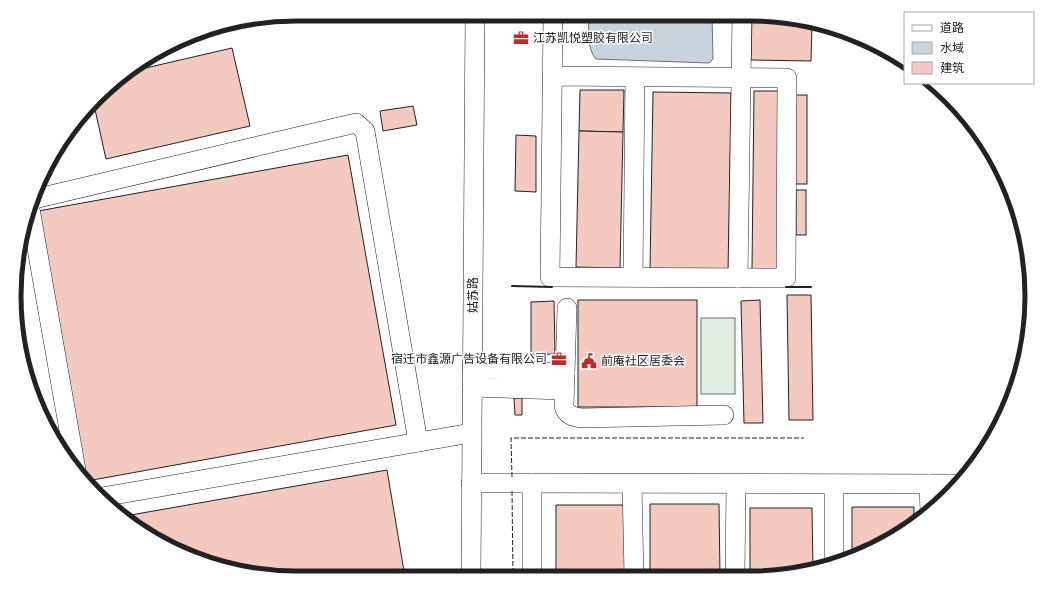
<svg xmlns="http://www.w3.org/2000/svg" width="1046" height="592" viewBox="0 0 1046 592" font-family="'Fira Sans','Noto Sans SC',sans-serif">
<rect width="100%" height="100%" fill="#fff"/>
<rect fill="#e0efe3" stroke="#6f6f6f" x="701" y="318" width="34" height="76"/>
<path fill="#c7d3dd" stroke="#6f6f6f" d="M589,14L712,15L713,59L709,63L596,59C586,48 589,28 589,14Z"/>
<g fill="#f3c9c0" stroke="#222">
<path d="M752,15H768L812,23L811,61L751,60Z"/>
<path d="M232,48L250,126L106,159L94,105L124,73Z"/>
<path d="M580,90H624L623,132L579,131Z"/>
<path d="M754,91H781L779,269H752Z"/>
<path d="M653,92L731,93L728,272L650,270Z"/>
<rect x="795" y="95" width="12" height="89"/>
<path d="M413,106L417,125L383,131L380,111Z"/>
<path d="M579,131L623,132L620,268L576,267Z"/>
<path d="M516,135L536,136V192L515,191Z"/>
<path d="M348,155L396,425L87,481L38,211Z"/>
<rect x="796" y="190" width="10" height="45"/>
<path d="M787,295H811L813,420H789Z"/>
<rect x="578" y="300" width="119" height="107"/>
<path d="M760,300L763,423H744L741,301Z"/>
<path d="M554,301L555,354L531,355V302Z"/>
<path d="M514,398H522V415H515Z"/>
<path d="M387,470L405,577H278L223,568L155,540L125,516Z"/>
<path d="M650,504H719L720,576H650Z"/>
<path d="M556,505H625L626,576H556Z"/>
<path d="M852,507H914V524L906,531L852,557Z"/>
<path d="M750,508H812L813,569L787,576H750Z"/>
</g>
<g fill="none" stroke-linecap="round" stroke-linejoin="round">
<g stroke="#222" stroke-width="20">
<g id="minor">
<path d="M551,14L553,17L550,277L786,278L787,78L552,76"/>
<path d="M34,199L356,123L365,131L418,442"/>
<path d="M30,209L76,470"/>
<path d="M633,277L635,77"/>
<path d="M738,278L742,15"/>
<path d="M567,308L564,406C566,415 573,417 582,418L724,415"/>
<path d="M472,368L565,373"/>
<path d="M472,387L564,390"/>
<path d="M471,483L958,484"/>
<path d="M632,484L634,576"/>
<path d="M834,484V565"/>
<path d="M929,484L930,512"/>
<path d="M102,497L471,433"/>
<path d="M735,576L736,484"/>
<path d="M471,577L475,14"/>
<path d="M532,577V483"/>
</g>
</g>
<use href="#minor" stroke="#fff" stroke-width="19"/>
<g stroke="#222" stroke-width="1" stroke-dasharray="5 2" stroke-linecap="butt">
<path d="M512,477L511,438H804"/>
<path d="M512,491L513,577"/>
</g>
<g stroke="#222" stroke-width="2">
<path d="M512,286L552,287"/>
<path d="M786,287H811"/>
</g>
</g>
<defs>
<g id="office-bare" transform="scale(1.2)"><path d="M-6-3h4V-5.5h4V-3h4V5H-6ZM-1-4.5V-3h2v-1.5ZM-6 0V1H6V0Z" fill="#c62828" stroke="#fff" stroke-width="2.5" paint-order="stroke"/></g>
<g id="civic-bare" transform="scale(1.2)"><path d="M-.6-6.5H3V-4.5H.6V-3L4-1V1h2V6H-6V1h2V-1L-.6-3ZM-1.2 2.5V6h2.4V2.5Z" fill="#c62828" stroke="#fff" stroke-width="2.5" paint-order="stroke"/></g>
</defs>
<g fill-rule="evenodd">
<use href="#office-bare" x="521" y="38"/>
<use href="#office-bare" x="559" y="359"/>
<use href="#civic-bare" x="589" y="361"/>
</g>
<g text-anchor="middle" stroke-width="3" stroke-linejoin="round" paint-order="stroke">
<g font-size="12" fill="#222" stroke="#fff" text-anchor="start">
<text x="533" y="42">江苏凯悦塑胶有限公司</text>
<text x="547" y="363" text-anchor="end">宿迁市鑫源广告设备有限公司</text>
<text x="601" y="365">前庵社区居委会</text>
</g>
<g font-size="12" fill="#222" stroke="#fff">
<text transform="translate(473 295) rotate(-90)" y="4">姑苏路</text>
</g>
</g>
<path d="M0 0H1046V592H0ZM296 21H750A275 275 0 0 1 1025 296V296A275 275 0 0 1 750 571H296A275 275 0 0 1 21 296V296A275 275 0 0 1 296 21Z" fill="#fff" fill-rule="evenodd"/>
<path fill="none" stroke="#222" stroke-width="5" d="M296 21H750A275 275 0 0 1 1025 296V296A275 275 0 0 1 750 571H296A275 275 0 0 1 21 296V296A275 275 0 0 1 296 21Z"/>
<rect x="904" y="12" width="130" height="72" fill="#ffffff" stroke="#a7a7a7"/>
<rect x="912" y="25" width="20" height="6" fill="#ffffff" stroke="#a7a7a7"/>
<text x="940" y="32" font-size="12" fill="#222222">道路</text>
<rect x="912" y="42" width="20" height="12" fill="#c7d3dd" stroke="#a7a7a7"/>
<text x="940" y="52" font-size="12" fill="#222222">水域</text>
<rect x="912" y="62" width="20" height="12" fill="#f3c9c0" stroke="#a7a7a7"/>
<text x="940" y="72" font-size="12" fill="#222222">建筑</text>
</svg>
